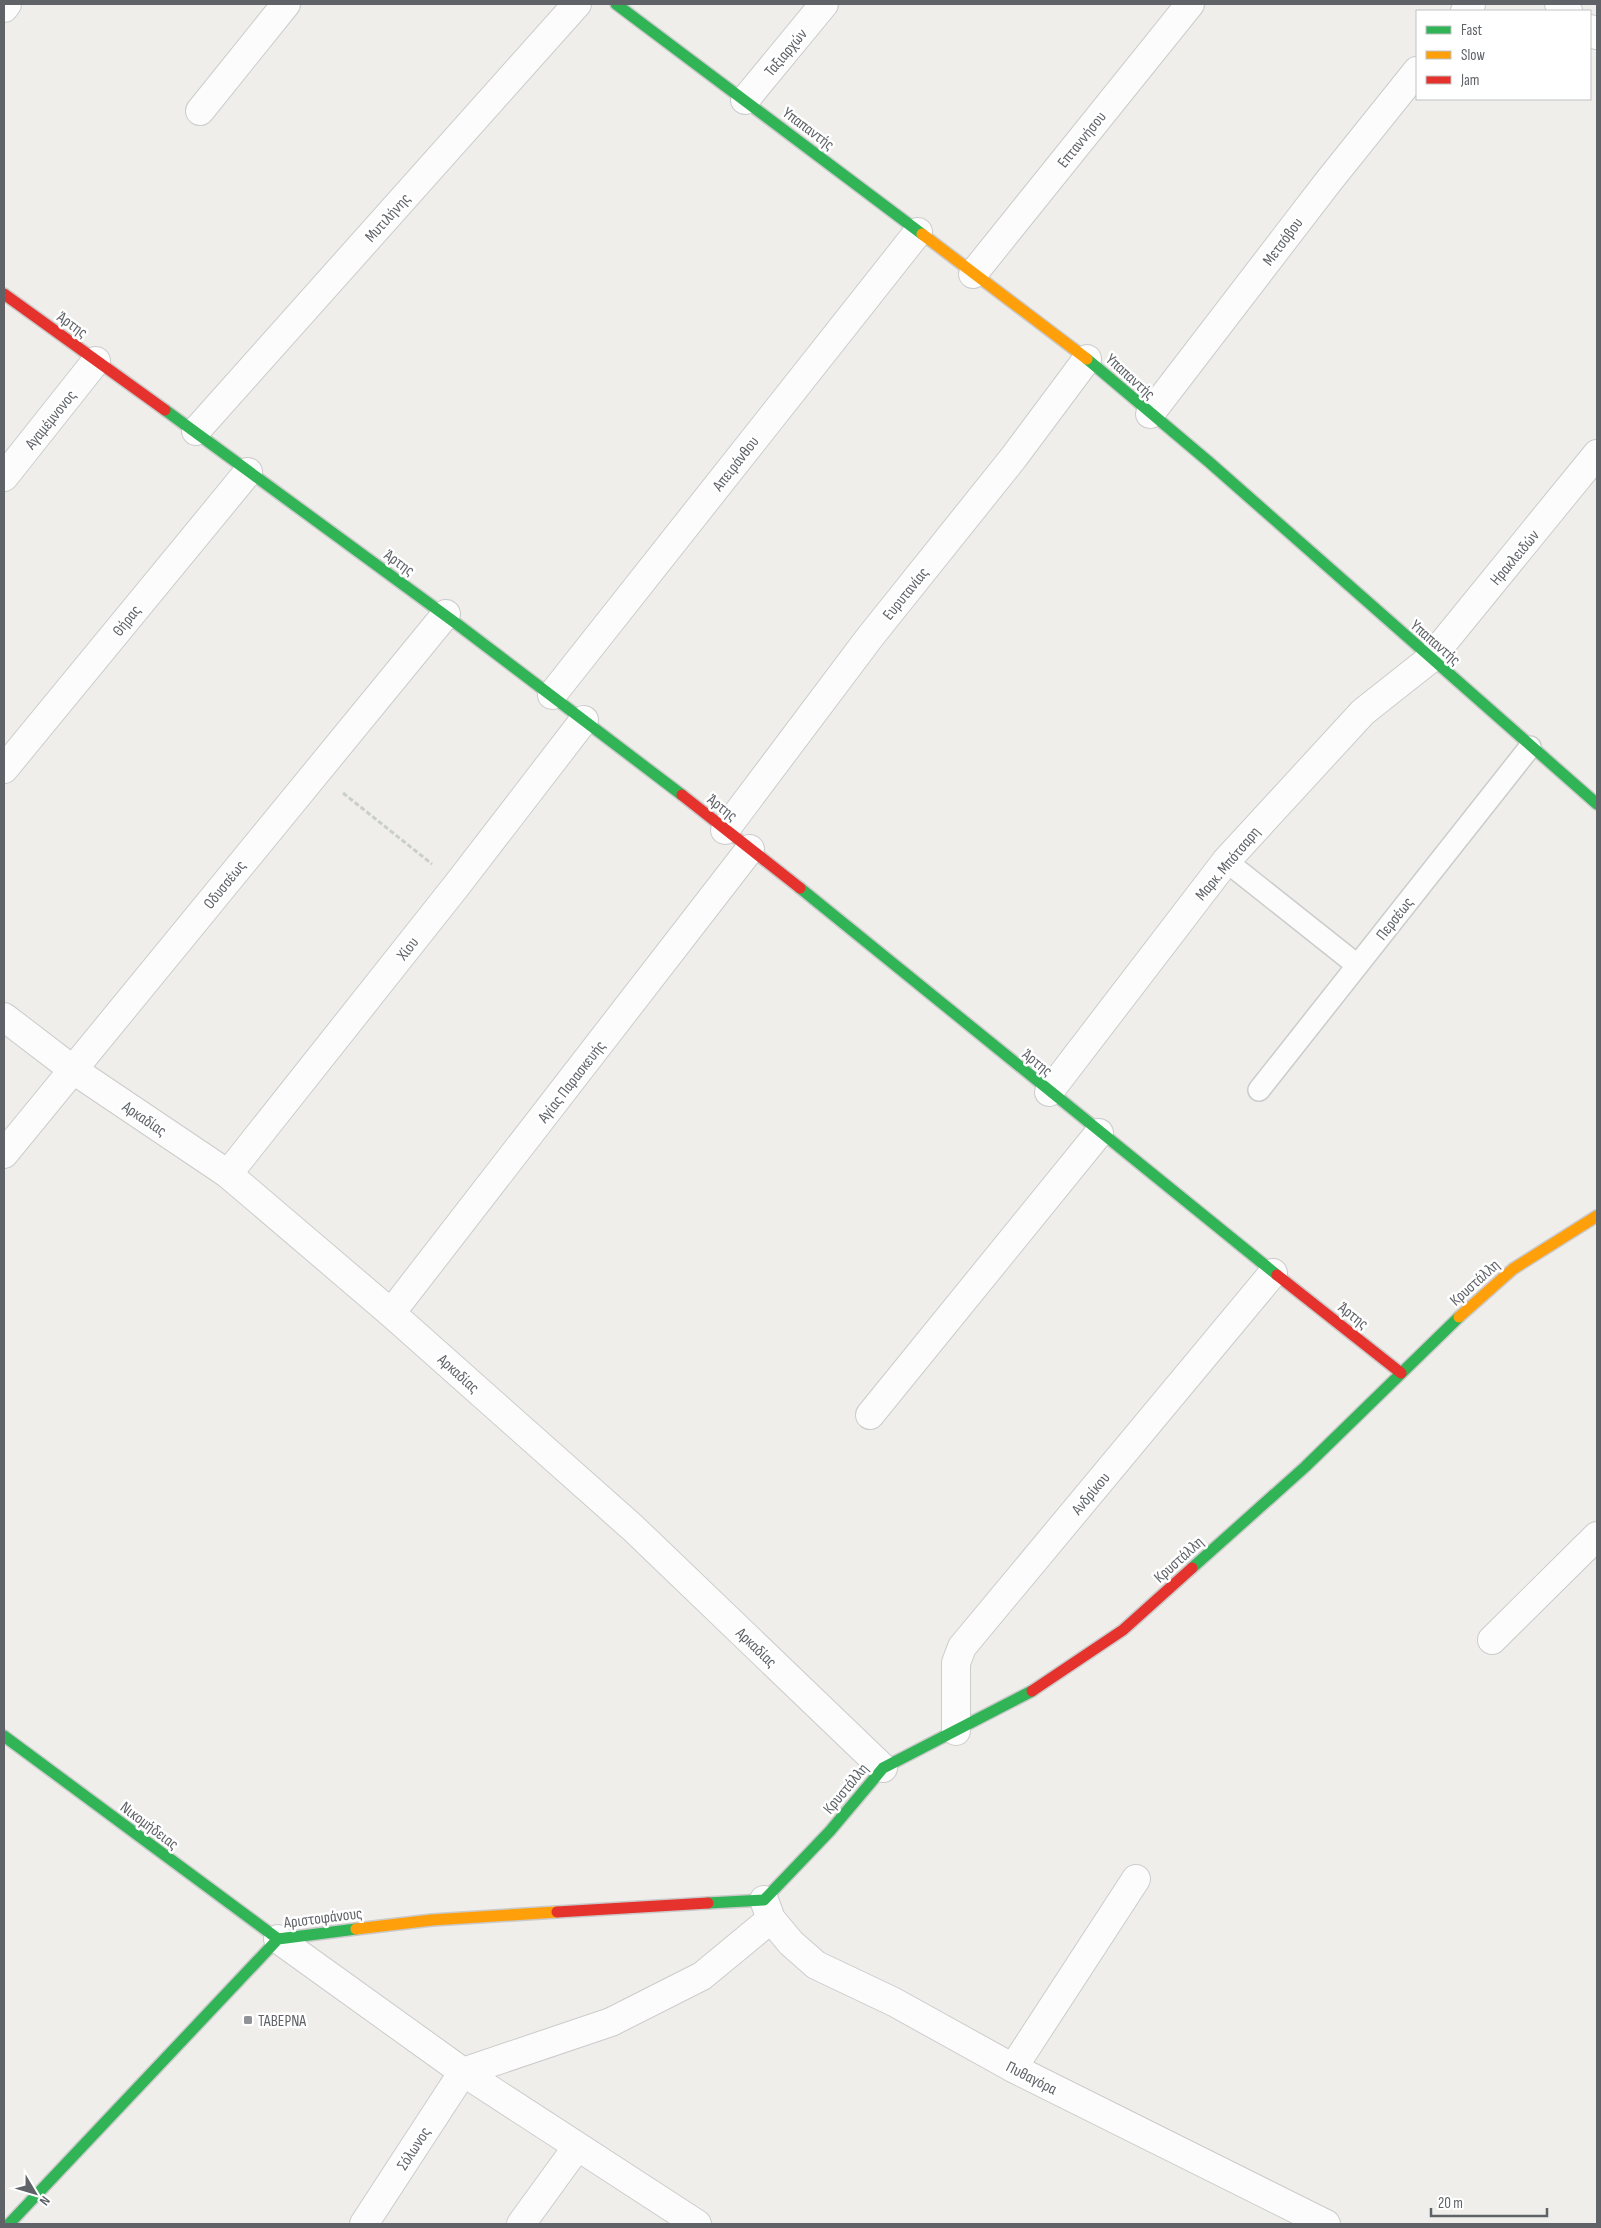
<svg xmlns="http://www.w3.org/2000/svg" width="1601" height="2228" viewBox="0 0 1601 2228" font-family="'Sofia Sans Condensed',sans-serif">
<rect width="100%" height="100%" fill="#efeeea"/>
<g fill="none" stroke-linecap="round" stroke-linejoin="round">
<g stroke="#cbcccc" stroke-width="24">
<g id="lane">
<path d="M1226,861L1357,965"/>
<path d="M1259,1090L1530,747"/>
</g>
</g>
<g stroke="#cbcccc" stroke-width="30">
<g id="street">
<path d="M1559,4L1568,11"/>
<path d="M4,8L7,4"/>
<path d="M1465,11L1471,4"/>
<path d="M1590,29L1597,35"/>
<path d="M745,100L824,4"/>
<path d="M200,111L286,4"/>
<path d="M973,274L1190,4"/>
<path d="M1150,414L1328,182L1417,71"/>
<path d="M196,431L577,4"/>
<path d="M4,477L96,361"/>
<path d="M552,695L918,232"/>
<path d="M4,769L248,472"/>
<path d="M725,830L870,637L1014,457L1087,359"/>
<path d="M4,1017L72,1069L228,1174L391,1313L633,1528L883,1768"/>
<path d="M1049,1092L1226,861L1363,712L1430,659L1597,454"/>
<path d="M4,1154L446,614"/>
<path d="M228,1174L457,885L584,720"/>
<path d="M391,1313L750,849"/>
<path d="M870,1415L1099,1133"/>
<path d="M1492,1640L1597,1536"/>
<path d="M956,1731V1663L962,1647L1273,1273"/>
<path d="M764,1900L771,1919L791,1943L816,1965L894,2002L1013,2068L1326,2224"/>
<path d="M278,1939L463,2072L697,2224"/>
<path d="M1013,2068L1136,1879"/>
<path d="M364,2224L463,2072L611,2022L702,1976L771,1919"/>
<path d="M521,2224L577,2147"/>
</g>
</g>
<g stroke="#cacacb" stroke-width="14">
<g id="fast">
<path d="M616,4L922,234"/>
<path d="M1087,359L1209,462L1597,804"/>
<path d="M165,410L457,624L682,795"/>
<path d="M800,888L1277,1275"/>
<path d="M1192,1568L1305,1467L1459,1317"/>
<path d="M4,1736L278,1939"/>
<path d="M708,1903L764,1900L830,1831L883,1768L1032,1691"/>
<path d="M9,2224L278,1939L356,1929"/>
</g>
</g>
<g stroke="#cacacb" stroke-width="14">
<g id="slow">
<path d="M922,234L1087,359"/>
<path d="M1459,1317L1513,1269L1597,1216"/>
<path d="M356,1929L432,1920L557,1912"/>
</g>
</g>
<g stroke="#cacacb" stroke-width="14">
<g id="jam">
<path d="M4,294L165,410"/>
<path d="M682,795L800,888"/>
<path d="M1277,1275L1401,1373"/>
<path d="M1032,1691L1123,1630L1192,1568"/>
<path d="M557,1912L708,1903"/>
</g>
</g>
<path stroke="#cacfcc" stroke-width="3" stroke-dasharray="5 2.5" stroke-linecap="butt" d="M343,793L432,864"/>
<use href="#lane" stroke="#fdfcfc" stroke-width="21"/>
<use href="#street" stroke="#fdfcfc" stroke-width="28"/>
<use href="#fast" stroke="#30b455" stroke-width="11"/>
<use href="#slow" stroke="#ff9f0a" stroke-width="11"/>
<use href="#jam" stroke="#e5322d" stroke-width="11"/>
</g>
<rect fill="#919496" stroke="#fff" stroke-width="2" x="243" y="2015" width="10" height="10" rx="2.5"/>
<g text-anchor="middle" stroke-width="5" stroke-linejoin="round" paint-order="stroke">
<g font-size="16" fill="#5f6368" stroke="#fff">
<text transform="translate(785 52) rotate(-50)" y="6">Ταξιαρχών</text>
<text transform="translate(809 128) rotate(37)" y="6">Υπαπαντής</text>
<text transform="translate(1081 139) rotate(-51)" y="6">Επταννήσου</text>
<text transform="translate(387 217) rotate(-48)" y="6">Μυτιλήνης</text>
<text transform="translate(1282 241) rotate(-53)" y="6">Μετσόβου</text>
<text transform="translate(73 324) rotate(36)" y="6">Άρτης</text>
<text transform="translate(1131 376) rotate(42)" y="6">Υπαπαντής</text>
<text transform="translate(50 419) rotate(-51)" y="6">Αγαμέμνονος</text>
<text transform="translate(735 463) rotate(-52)" y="6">Απειράνθου</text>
<text transform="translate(1514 557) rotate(-50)" y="6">Ηρακλειδών</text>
<text transform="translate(400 562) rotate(36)" y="6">Άρτης</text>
<text transform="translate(905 593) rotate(-51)" y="6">Ευρυτανίας</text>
<text transform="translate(126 620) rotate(-51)" y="6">Θήρας</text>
<text transform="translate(1436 642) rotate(41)" y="6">Υπαπαντής</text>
<text transform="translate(723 807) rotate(38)" y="6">Άρτης</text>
<text transform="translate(1227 863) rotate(-50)" y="6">Μαρκ. Μπότσαρη</text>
<text transform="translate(224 884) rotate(-51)" y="6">Οδυσσέως</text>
<text transform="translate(1394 918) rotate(-52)" y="6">Περσέως</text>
<text transform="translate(407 948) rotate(-52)" y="6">Χίου</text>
<text transform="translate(1038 1062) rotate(39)" y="6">Άρτης</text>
<text transform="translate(571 1081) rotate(-52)" y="6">Αγίας Παρασκευής</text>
<text transform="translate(145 1118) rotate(34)" y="6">Αρκαδίας</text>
<text transform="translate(1474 1282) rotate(-42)" y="6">Κρυστάλλη</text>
<text transform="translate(1354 1315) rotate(38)" y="6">Άρτης</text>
<text transform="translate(459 1373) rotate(42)" y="6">Αρκαδίας</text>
<text transform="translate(1090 1493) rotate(-50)" y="6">Ανδρίκου</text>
<text transform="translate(1178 1559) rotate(-42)" y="6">Κρυστάλλη</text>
<text transform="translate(757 1647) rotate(44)" y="6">Αρκαδίας</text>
<text transform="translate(845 1788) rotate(-50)" y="6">Κρυστάλλη</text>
<text transform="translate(150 1825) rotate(37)" y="6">Νικομήδειας</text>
<text transform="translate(323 1917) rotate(-7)" y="6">Αριστοφάνους</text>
<text transform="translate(1032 2077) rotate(27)" y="6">Πυθαγόρα</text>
<text transform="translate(413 2148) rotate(-57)" y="6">Σόλωνος</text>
</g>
<g font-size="16" fill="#5f6368" stroke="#fff" text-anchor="start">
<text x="258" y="2026">ΤΑΒΕΡΝΑ</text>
</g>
</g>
<rect width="1601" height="2228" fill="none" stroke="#5f6368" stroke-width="10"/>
<rect x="1416" y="10" width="175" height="90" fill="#ffffff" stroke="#bfc1c3"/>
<rect x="1426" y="26" width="25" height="8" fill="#30b455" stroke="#bfc1c3"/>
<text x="1461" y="35" font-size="15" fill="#5f6368">Fast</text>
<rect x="1426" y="51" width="25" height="8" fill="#ff9f0a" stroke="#bfc1c3"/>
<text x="1461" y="60" font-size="15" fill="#5f6368">Slow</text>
<rect x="1426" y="76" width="25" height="8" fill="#e5322d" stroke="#bfc1c3"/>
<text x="1461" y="85" font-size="15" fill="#5f6368">Jam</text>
<g transform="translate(35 2193) rotate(128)" stroke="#ffffff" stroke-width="4" paint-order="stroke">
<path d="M0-4L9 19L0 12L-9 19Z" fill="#5f6368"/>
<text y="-8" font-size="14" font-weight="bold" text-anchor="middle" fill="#5f6368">N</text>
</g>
<path d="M1431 2208v8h116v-8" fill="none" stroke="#5f6368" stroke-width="2.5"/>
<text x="1438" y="2208" font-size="15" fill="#5f6368" stroke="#ffffff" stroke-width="4" paint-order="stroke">20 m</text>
</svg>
